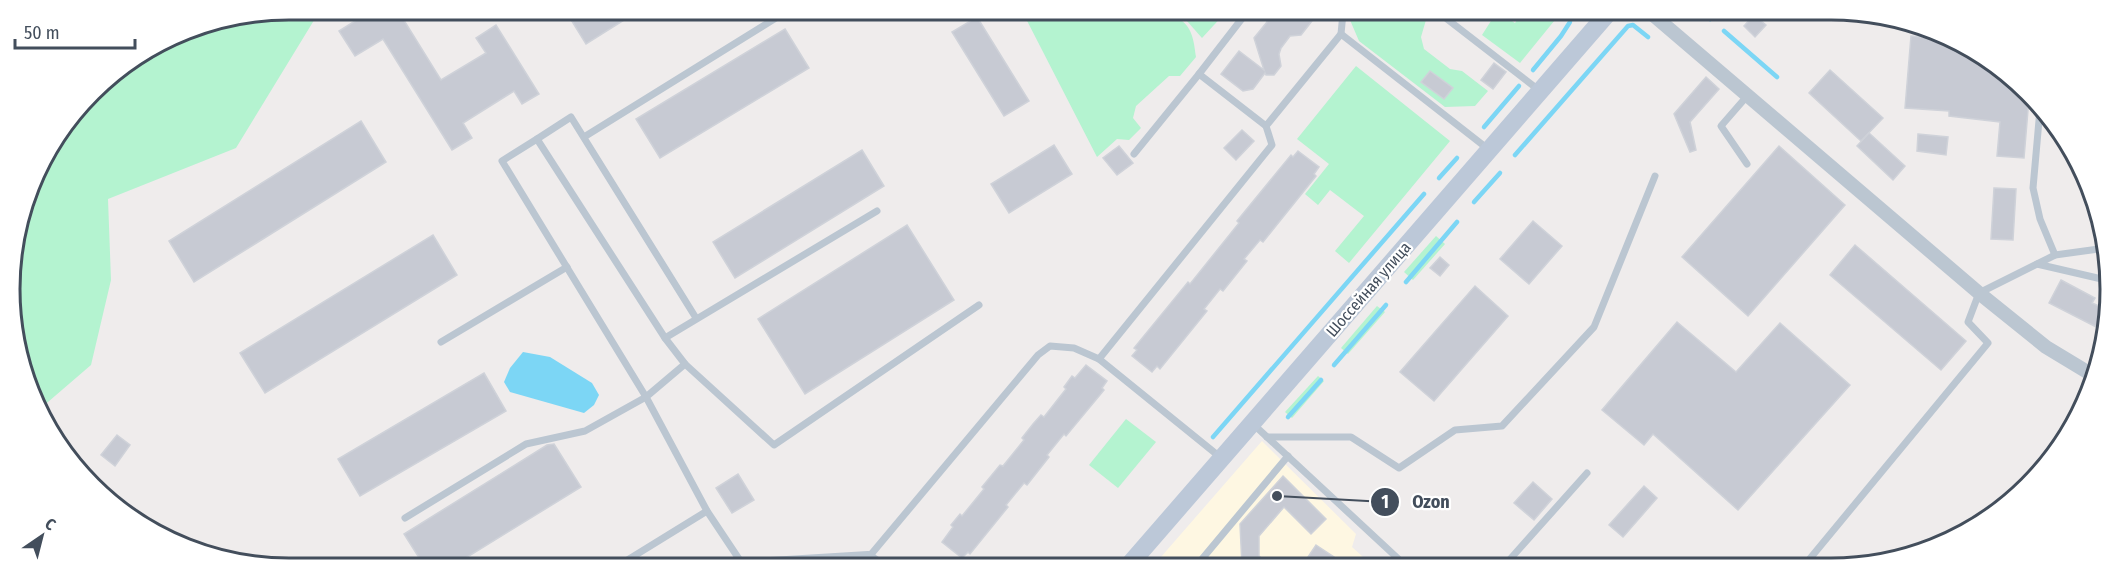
<svg xmlns="http://www.w3.org/2000/svg" width="2120" height="578" viewBox="0 0 2120 578" font-family="'Fira Sans Condensed',sans-serif">
<rect width="100%" height="100%" fill="#efecec"/>
<path fill="#fef7e2" d="M1262,441L1356,534L1352,547L1373,566L1154,565Z"/>
<g fill="#b4f3d0">
<path d="M289,9H314L316,17L236,148L108,199L111,280L91,365L41,408L19,362L10,270L38,165L104,79L182,30Z"/>
<path d="M1022,11L1166,12C1171,16 1174,16 1179,19C1193,27 1194,43 1196,57L1180,76H1169L1136,106L1133,118L1141,128L1129,140L1117,139L1097,157Z"/>
<path d="M1179,12H1226L1202,38Z"/>
<path d="M1356,13H1428L1421,37L1424,49L1450,69L1462,71L1488,91L1475,106L1445,107L1359,41L1350,20Z"/>
<path d="M1496,13H1500L1515,23L1522,13L1559,15L1520,63L1482,35Z"/>
<path d="M1356,66L1450,141L1349,263L1335,251L1364,216L1330,190L1318,205L1305,194L1329,164L1297,139Z"/>
<path d="M1436,236L1445,244L1413,280L1404,272Z"/>
<path d="M1377,306L1385,312L1348,354L1341,348Z"/>
<path d="M1318,376L1324,381L1292,418L1285,412Z"/>
<path d="M1126,419L1156,442L1118,488L1089,465Z"/>
</g>
<path fill="#7cd6f5" d="M523,352L550,357L592,383L599,395L594,405L584,413L510,392L504,382L510,368Z"/>
<g fill="none" stroke-linecap="round" stroke-linejoin="round">
<g stroke="#7cd6f5" stroke-width="4.5">
<path d="M1704,14L1710,19"/>
<path d="M1724,31L1777,77"/>
<path d="M1533,70L1561,36L1570,22"/>
<path d="M1484,127L1519,86"/>
<path d="M1515,155L1628,26L1633,25L1648,37"/>
<path d="M1439,178L1457,158"/>
<path d="M1474,202L1500,173"/>
<path d="M1406,282L1457,222"/>
<path d="M1334,365L1386,305"/>
<path d="M1288,417L1321,380"/>
<path d="M1213,437L1424,194"/>
</g>
</g>
<g fill="#c7cad3" stroke="#cfd2d9" stroke-width="1.5">
<path d="M374,9H397L441,80L486,53L476,38L496,25L539,94L522,104L514,91L463,123L472,138L452,150L383,39L355,56L339,31Z"/>
<path d="M565,10H640L586,44Z"/>
<path d="M1271,12H1319L1301,35L1290,36L1281,48L1279,54L1281,66L1274,75H1266L1265,73L1253,89L1243,91L1221,74L1239,51L1264,70L1254,38L1267,22L1266,18Z"/>
<path d="M1754,15L1766,25L1755,37L1744,26Z"/>
<path d="M977,17L1029,101L1004,116L952,32Z"/>
<path d="M785,29L809,68L660,158L636,119Z"/>
<path d="M1911,36L1944,39L1986,56L2029,98L2024,158L1997,156L2000,122L1949,116V111L1905,108Z"/>
<path d="M1494,63L1506,72L1493,89L1481,80Z"/>
<path d="M1830,70L1883,118L1861,141L1809,93Z"/>
<path d="M1430,71L1453,88L1444,99L1421,82Z"/>
<path d="M1706,77L1719,89L1690,122L1696,150L1690,152L1674,114Z"/>
<path d="M361,121L386,162L194,282L169,241Z"/>
<path d="M1242,130L1254,141L1236,160L1224,148Z"/>
<path d="M1869,133L1905,166L1893,180L1857,146Z"/>
<path d="M1918,134L1948,137L1946,155L1917,151Z"/>
<path d="M1054,145L1072,174L1009,213L991,184Z"/>
<path d="M1119,146L1133,163L1117,175L1103,158Z"/>
<path d="M1779,146L1845,205L1748,316L1682,257Z"/>
<path d="M862,150L884,186L735,278L713,242Z"/>
<path d="M1298,151L1319,167L1314,174L1316,176L1263,242L1260,240L1244,259L1247,261L1223,291L1220,289L1204,309L1207,311L1160,369L1157,366L1152,372L1132,356L1137,350L1134,348L1188,282L1190,284L1239,223L1237,221L1291,155L1293,157Z"/>
<path d="M1994,188L2016,189L2013,240L1991,239Z"/>
<path d="M1533,221L1562,246L1529,284L1500,259Z"/>
<path d="M907,225L954,300L805,394L758,319Z"/>
<path d="M433,235L457,275L265,393L240,353Z"/>
<path d="M1855,245L1966,341L1941,370L1830,275Z"/>
<path d="M1440,257L1449,265L1440,276L1430,268Z"/>
<path d="M2061,280L2095,298L2092,303L2106,309V332L2049,303Z"/>
<path d="M1475,286L1508,316L1434,401L1400,372Z"/>
<path d="M1677,322L1736,372L1780,323L1850,385L1738,510L1653,434L1644,445L1602,410Z"/>
<path d="M1086,365L1107,381L1102,388L1104,390L1066,436L1064,434L1047,455L1049,457L1027,485L1024,483L1006,505L1008,507L970,554L968,552L962,558L942,542L953,527L951,525L960,514L962,516L984,489L982,487L1000,465L1003,466L1024,440L1022,438L1033,424L1041,415L1044,417L1066,389L1064,387L1072,376L1075,378Z"/>
<path d="M484,373L506,411L360,496L338,459Z"/>
<path d="M117,435L130,445L115,466L101,455Z"/>
<path d="M554,444L581,487L456,564H423L404,534L547,445Z"/>
<path d="M738,474L754,500L732,513L716,488Z"/>
<path d="M1283,476L1326,519L1311,534L1284,507L1259,536V556L1270,566H1242L1240,524Z"/>
<path d="M1533,482L1552,499L1534,520L1514,503Z"/>
<path d="M1644,486L1657,498L1623,537L1609,525Z"/>
<path d="M1316,545L1334,557L1328,566H1302Z"/>
</g>
<g fill="none" stroke-linecap="round" stroke-linejoin="round">
<g stroke="#bbc6d1" stroke-width="7">
<path d="M1247,12L1199,74L1266,126L1341,34"/>
<path d="M1343,13L1341,34L1488,149"/>
<path d="M1447,19L1540,91"/>
<path d="M2040,109L2033,188L2040,219L2055,255"/>
<path d="M584,137L787,11"/>
<path d="M537,139L571,117L696,318"/>
<path d="M1134,154L1199,74"/>
<path d="M1747,164L1721,126L1748,95"/>
<path d="M2037,264L2106,280"/>
<path d="M665,338L877,211"/>
<path d="M441,342L567,267"/>
<path d="M1099,359L1272,145L1266,126"/>
<path d="M1253,424L1406,566"/>
<path d="M1267,437H1351L1399,468L1455,430L1502,426L1594,327L1655,176"/>
<path d="M405,518L526,444L585,431L646,397L502,161L537,139L665,338L685,364"/>
<path d="M868,558L1038,355L1050,346L1074,348L1099,359L1220,457"/>
<path d="M621,564L707,511"/>
<path d="M743,565L707,511L646,397L685,364L774,445L979,305"/>
<path d="M1197,565L1288,456"/>
<path d="M1504,566L1587,473"/>
<path d="M1803,567L1988,343L1968,322L1979,293L2055,255L2106,248"/>
</g>
<g stroke="#bbc6d1" stroke-width="14">
<path d="M1652,14L1979,293L2046,347L2094,376"/>
<path d="M752,565L868,558L878,565"/>
</g>
<path stroke="#bcc8d8" stroke-width="18" d="M1129,565L1608,13"/>
</g>
<g text-anchor="middle" stroke-width="4.5" stroke-linejoin="round" paint-order="stroke">
<g font-size="16" fill="#434e5c" stroke="#fff">
<text transform="translate(1368 289) rotate(-49)" y="6">Шоссейная улица</text>
</g>
</g>
<path d="M0 0H2120V578H0ZM289 20H1831A269 269 0 0 1 2100 289V289A269 269 0 0 1 1831 558H289A269 269 0 0 1 20 289V289A269 269 0 0 1 289 20Z" fill="#fff" fill-rule="evenodd"/>
<path fill="none" stroke="#434e5c" stroke-width="3" d="M289 20H1831A269 269 0 0 1 2100 289V289A269 269 0 0 1 1831 558H289A269 269 0 0 1 20 289V289A269 269 0 0 1 289 20Z"/>
<path fill="none" stroke="#434e5c" stroke-width="2" d="M1277 496L1385 502"/>
<g fill="#434e5c" stroke="#fff" stroke-width="2">
<circle cx="1277" cy="496" r="6"/>
<circle cx="1385" cy="502" r="15"/>
</g>
<g font-size="18" text-anchor="middle" font-weight="bold" fill="#fff">
<text x="1385" y="508">1</text>
</g>
<g font-size="18" text-anchor="middle" font-weight="bold" fill="#434e5c" stroke="#fff" stroke-width="4.5" stroke-linejoin="round" paint-order="stroke">
<text x="1431" y="508">Ozon</text>
</g>
<g transform="translate(42 536) rotate(35)" stroke="#ffffff" stroke-width="4.5" paint-order="stroke">
<path d="M0-4.5L10 22L0 15L-10 22Z" fill="#434e5c"/>
<text y="-9" font-size="16" font-weight="bold" text-anchor="middle" fill="#434e5c">С</text>
</g>
<path d="M15 39v9h120v-9" fill="none" stroke="#434e5c" stroke-width="3"/>
<text x="24" y="39" font-size="18" fill="#434e5c" stroke="#ffffff" stroke-width="4.5" paint-order="stroke">50 m</text>
</svg>
